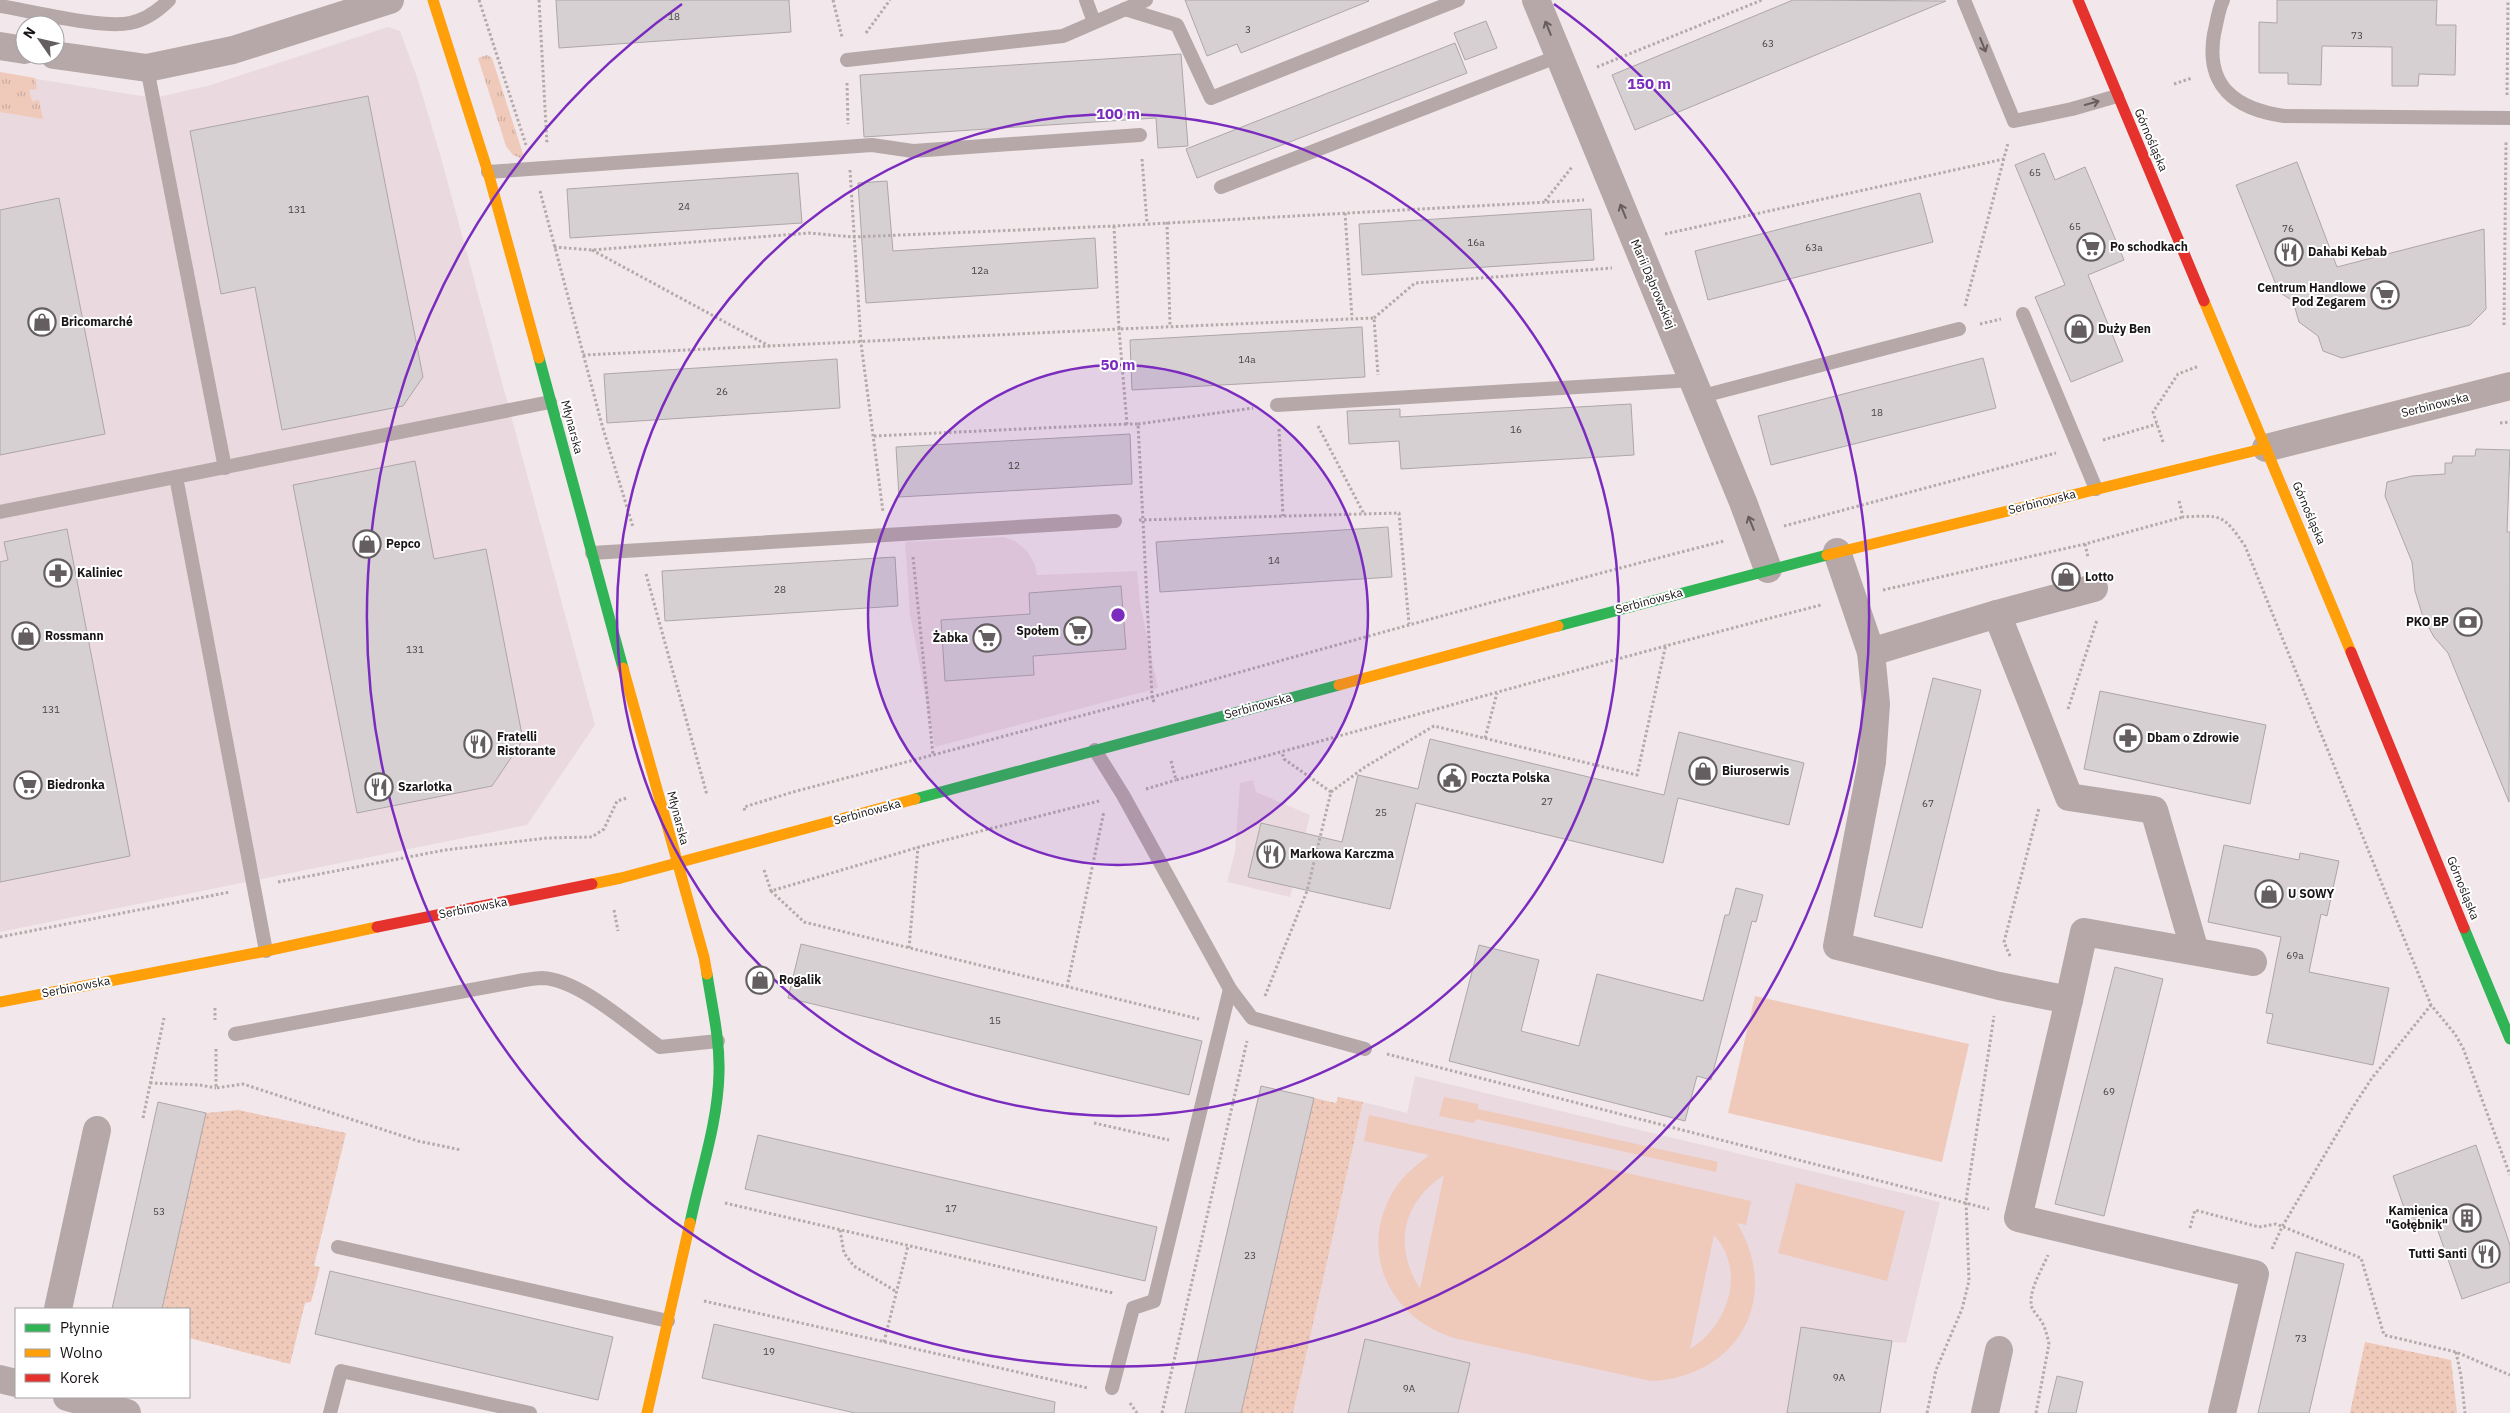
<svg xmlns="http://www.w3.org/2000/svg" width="2510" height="1413" viewBox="0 0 2510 1413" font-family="'IBM Plex Sans',sans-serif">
<defs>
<pattern id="grass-tufts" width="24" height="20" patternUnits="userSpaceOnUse" patternTransform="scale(1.25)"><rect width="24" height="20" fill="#efc9ba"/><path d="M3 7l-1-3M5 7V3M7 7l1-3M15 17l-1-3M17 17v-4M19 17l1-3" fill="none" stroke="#ccac9f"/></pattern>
<pattern id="park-dots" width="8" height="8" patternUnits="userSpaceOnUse" patternTransform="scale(1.25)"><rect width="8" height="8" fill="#efc9ba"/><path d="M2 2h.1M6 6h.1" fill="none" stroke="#ccac9f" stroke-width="1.8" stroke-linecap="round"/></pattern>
</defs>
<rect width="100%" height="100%" fill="#f2e8eb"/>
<g fill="#ead9df">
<path d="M388,27L400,31L417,77L440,154L595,725L527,825L0,932V73L154,98L211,85Z"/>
<path d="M1003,537L1015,541L1028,552L1035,565L1037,575L1137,571L1140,603L1158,688L935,747L910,614L905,542Z"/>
<path d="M1253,780L1256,792L1310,815L1290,897L1227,882L1235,852L1240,783Z"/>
<path d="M1415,1076L1940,1202L1906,1343L1892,1342L1880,1413H1293L1363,1102L1407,1113Z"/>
</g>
<g fill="url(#grass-tufts)">
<path d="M487,55L492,58L525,160L513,155L506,146L478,58Z"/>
<path d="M0,72L35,78L37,89L29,90L32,101L39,100L43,119L0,112Z"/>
</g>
<g fill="url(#park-dots)">
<path d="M1338,1097L1363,1102L1293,1413H1241L1314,1098L1336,1103Z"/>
<path d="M238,1110L346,1133L314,1266L320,1267L311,1302L305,1303L290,1364L189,1338V1309H162L206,1113Z"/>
<path d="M2365,1342L2451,1360L2457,1413H2350Z"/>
</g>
<g fill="#efc9ba" fill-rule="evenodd">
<path d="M1755,996L1969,1044L1942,1162L1728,1113Z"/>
<path d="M1444,1097L1478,1104V1109L1718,1162L1716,1172L1476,1119L1474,1123L1439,1116Z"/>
<path d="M1369,1115L1751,1201L1746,1225L1737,1223C1782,1298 1738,1377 1651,1381L1458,1339C1391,1321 1356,1252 1394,1190C1403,1175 1416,1166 1429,1155L1364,1141ZM1444,1175L1420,1289C1393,1246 1402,1203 1444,1175ZM1714,1235C1747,1271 1728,1326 1690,1349Z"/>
<path d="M1796,1183L1905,1211L1887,1281L1778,1253Z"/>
</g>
<g fill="#d6d0d3" stroke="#ada6a9">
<path d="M556,0H789L791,32L559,48Z"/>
<path d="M1185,0H1368L1369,1L1241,53L1237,44L1207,56Z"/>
<path d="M1793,0L1946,1L1635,130L1612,75Z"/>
<path d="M2277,0H2437L2436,25H2456L2455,75L2419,74L2418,86H2392V47L2322,46L2321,85L2288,84V73H2259V22L2277,23Z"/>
<path d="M1486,21L1497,48L1465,60L1454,33Z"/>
<path d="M1455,43L1467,73L1197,178L1186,149Z"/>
<path d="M1181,54L1188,146L1158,148L1156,118L864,137L860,75Z"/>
<path d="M368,96L423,377L403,406L282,430L255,287L221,294L190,131Z"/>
<path d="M2044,153L2055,180L2085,167L2124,260L2088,275L2123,361L2071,382L2035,297L2065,285L2015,165Z"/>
<path d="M2297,162L2337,267L2484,229L2486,309L2470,325L2342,358L2323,351L2318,336L2299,322L2293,301L2279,292L2236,185Z"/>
<path d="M798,173L802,223L570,238L567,189Z"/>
<path d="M887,181L893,251L1095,238L1098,288L866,303L858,183Z"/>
<path d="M1920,193L1933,242L1708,300L1695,251Z"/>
<path d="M59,198L105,434L0,455V210Z"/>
<path d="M1591,209L1594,260L1362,275L1359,224Z"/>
<path d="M1362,327L1365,377L1132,390L1130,340Z"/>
<path d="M1983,358L1996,408L1771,465L1758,416Z"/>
<path d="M837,359L840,408L607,423L604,374Z"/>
<path d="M1631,404L1634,455L1401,469L1399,441L1349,444L1347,411L1400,409V417Z"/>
<path d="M1130,434L1132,484L899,497L896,447Z"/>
<path d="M2476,449L2510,450L2507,532H2510L2509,802L2448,653L2434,637L2423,617L2415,591L2412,562L2385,496L2387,482L2412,476L2445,474V463H2452L2453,456H2475Z"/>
<path d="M415,461L434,559L486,549L523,740L492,786L357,813L293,485Z"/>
<path d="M1388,527L1392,577L1160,592L1156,542Z"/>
<path d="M67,529L130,856L0,882V562L8,560L4,542Z"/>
<path d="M895,557L898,606L665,621L662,571Z"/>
<path d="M1121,586L1126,649L1033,656L1034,675L945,681L941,620L1030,614L1029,593Z"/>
<path d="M1933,678L1981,690L1922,928L1874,916Z"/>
<path d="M2100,691L2266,725L2250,804L2084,769Z"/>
<path d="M1679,732L1804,763L1789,825L1678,798L1663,863L1416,803L1390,909L1248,877L1261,823L1342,842L1358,775L1418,789L1430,739L1664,795Z"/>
<path d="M2224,845L2299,860L2300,853L2339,861L2327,916L2321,914L2309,972L2389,988L2373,1065L2267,1043L2273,1014L2266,1013L2281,937L2208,922Z"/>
<path d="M1736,888L1763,895L1756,922L1752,921L1711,1080L1697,1076L1685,1121L1449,1061L1479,945L1539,960L1521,1031L1579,1046L1597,974L1703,1001L1725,915H1729Z"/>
<path d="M801,944L1202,1041L1189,1095L788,998Z"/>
<path d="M2115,967L2163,979L2104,1216L2055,1204Z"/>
<path d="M1261,1086L1314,1098L1241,1413H1185Z"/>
<path d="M158,1102L206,1113L162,1309H112Z"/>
<path d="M758,1135L1157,1227L1145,1281L745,1189Z"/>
<path d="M2476,1145L2510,1245V1282L2462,1299L2432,1214L2409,1222L2393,1176Z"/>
<path d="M2296,1252L2344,1264L2309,1413H2258Z"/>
<path d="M330,1271L613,1337L598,1400L315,1334Z"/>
<path d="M714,1324L1055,1402L1054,1413H855L702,1378Z"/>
<path d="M1801,1327L1892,1341L1880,1413H1787Z"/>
<path d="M1365,1339L1470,1363L1458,1413H1348Z"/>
<path d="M2057,1376L2083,1382L2076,1413H2048Z"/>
</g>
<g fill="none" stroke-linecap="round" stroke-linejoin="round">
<g stroke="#b5aaaa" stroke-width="3" stroke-dasharray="2.5 2.5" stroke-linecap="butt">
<path d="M479,0L526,145"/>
<path d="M539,0L547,144"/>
<path d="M833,0L842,37"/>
<path d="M866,33L890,0"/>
<path d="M1597,67L1762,0"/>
<path d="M847,83L848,124"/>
<path d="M2174,84L2192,78"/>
<path d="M2507,95L2508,0"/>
<path d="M1142,159L1147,223"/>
<path d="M850,170L861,343L883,512"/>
<path d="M540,191L602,425L633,527"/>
<path d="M1545,201L1572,167"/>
<path d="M1345,213L1352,318"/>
<path d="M1167,222L1170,325"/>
<path d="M1114,226L1119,329L1374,318L1378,375"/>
<path d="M1665,234L2004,159"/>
<path d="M554,247L592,250L809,233L853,237L1114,226L1584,200"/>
<path d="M592,250L771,347"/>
<path d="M1965,306L2008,143"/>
<path d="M1374,318L1415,283L1612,268"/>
<path d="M1980,324L2001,319"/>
<path d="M2504,325L2506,141"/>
<path d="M583,355L1119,329L1127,424H1138L1152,697L793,792L744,807L745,812"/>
<path d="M2500,423L2510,422"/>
<path d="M1138,424L1253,408"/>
<path d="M1318,426L1364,514"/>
<path d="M1279,429L1283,516"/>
<path d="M874,436L1127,424"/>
<path d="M2103,440L2157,424"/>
<path d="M2163,442L2153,412L2178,374L2199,366"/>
<path d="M2179,501L2183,517C2222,515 2223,514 2245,546L2431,1005L2455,1034L2463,1048L2510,1175"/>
<path d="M1139,520L1399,513L1409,624"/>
<path d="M1784,526L2056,453"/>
<path d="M2085,544L2088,557"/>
<path d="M913,557L933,755"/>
<path d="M646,574L707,795"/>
<path d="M1883,590L2085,544L2183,517"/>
<path d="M1154,702L1152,697C1342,643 1533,590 1724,541"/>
<path d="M2068,709L2097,620"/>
<path d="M1485,738L1497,693"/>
<path d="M1171,761L1176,780C1392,723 1606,660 1821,605"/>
<path d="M1146,789L1176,780"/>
<path d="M1331,792L1365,767L1434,726L1637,775L1666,644"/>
<path d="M764,870L771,891L926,845L1099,801"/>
<path d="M278,882L445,850L547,838L592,837L604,829L617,801L627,798"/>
<path d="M771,891L804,922L1199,1019"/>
<path d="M614,910L618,931"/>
<path d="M0,937L230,892"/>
<path d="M909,948L918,847"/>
<path d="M2010,956L2004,942L2039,808"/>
<path d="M1067,987L1104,811"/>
<path d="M1265,996L1307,891L1331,792L1284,759L1282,752"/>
<path d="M215,1008V1020"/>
<path d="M216,1049V1088L243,1084L418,1141L461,1150"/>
<path d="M1387,1054L1989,1209"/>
<path d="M150,1083L200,1085L216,1088"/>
<path d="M143,1118L164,1018"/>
<path d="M1094,1123L1169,1140"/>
<path d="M725,1203L1113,1293"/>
<path d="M2190,1228L2195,1210L2259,1227L2276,1224L2361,1258L2384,1335L2456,1352L2510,1375"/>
<path d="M840,1230L844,1253L854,1266L897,1292"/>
<path d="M2272,1249L2282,1227L2353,1107L2372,1078L2431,1005"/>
<path d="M704,1301L1088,1388"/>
<path d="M884,1342L908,1246"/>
<path d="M2456,1352L2461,1376L2465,1413"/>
<path d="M1130,1403L1137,1413"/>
<path d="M1162,1413L1247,1041"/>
<path d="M1927,1413L1936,1370L1962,1309L1969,1281L1966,1201L1994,1016"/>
<path d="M2036,1413L2049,1344C2047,1335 2045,1325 2039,1318C2037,1315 2034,1312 2032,1308C2027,1293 2042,1269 2048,1255"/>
</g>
<g stroke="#b6a8a8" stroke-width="14">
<path d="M1086,0L1094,22"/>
<path d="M1964,0L2014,121L2072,109L2117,96"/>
<path d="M2223,0C2218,10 2217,22 2214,34C2205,87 2236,109 2284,116L2510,118"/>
<path d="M0,6C32,11 101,29 130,23C145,20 158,11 169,0"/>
<path d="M1125,9L1177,25L1211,98L1458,0"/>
<path d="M847,60L1063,36L1146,0"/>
<path d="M147,68L225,468"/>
<path d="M488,172L872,145L913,151L1140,135"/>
<path d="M1221,187L1559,56"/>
<path d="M2023,314L2096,489"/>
<path d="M1699,397L1959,329"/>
<path d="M1277,405L1693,380"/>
<path d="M176,477L266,951"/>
<path d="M0,512L550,402"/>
<path d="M592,553L1115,521"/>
<path d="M1095,750L1123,795L1230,989L1252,1018L1365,1049"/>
<path d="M235,1034L519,981C526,980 535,978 542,978C579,979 630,1026 660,1047L718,1041"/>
<path d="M338,1247L668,1321"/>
<path d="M1112,1388L1133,1308L1154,1301L1230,989"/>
<path d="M330,1413L341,1371L530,1413"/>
</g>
<g stroke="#b6a8a8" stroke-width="28">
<path d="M1536,0L1743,502L1768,569"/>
<path d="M0,46L25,50"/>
<path d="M54,55L147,68L233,50L390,0"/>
<path d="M2266,448L2510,386"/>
<path d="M1837,552L1871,652L1876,704L1872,762L1837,946L1999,986L2069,1000L2018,1218L2255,1274L2222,1413"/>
<path d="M1997,614L2069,797L2154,810L2195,951"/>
<path d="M1871,652L1997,614L2094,588"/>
<path d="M2069,1000L2084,932L2253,962"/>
<path d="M58,1309L97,1130"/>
<path d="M0,1379L16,1383"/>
<path d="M67,1397L127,1413"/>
<path d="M1985,1413L1999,1350"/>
</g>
<g stroke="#30b455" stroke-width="11">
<path d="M539,358L623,668"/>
<path d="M1558,626L1827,555"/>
<path d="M915,799L1339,685"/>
<path d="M2464,928L2510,1039"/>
<path d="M690,1223C700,1174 718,1123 719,1073C720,1039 712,1007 707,974"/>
</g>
<g stroke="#ff9f0a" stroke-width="11">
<path d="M433,0L488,172L539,358"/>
<path d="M2204,301L2351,652"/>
<path d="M1827,555L2266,448"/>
<path d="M623,668L704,957L707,974"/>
<path d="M1339,685L1558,626"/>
<path d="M592,884L621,878L915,799"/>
<path d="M0,1002L266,951L377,927"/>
<path d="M647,1413L690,1223"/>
</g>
<g stroke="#e5322d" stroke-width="11">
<path d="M2078,0L2204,301"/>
<path d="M2351,652L2464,928"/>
<path d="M377,927L592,884"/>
</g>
</g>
<defs><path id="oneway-shaft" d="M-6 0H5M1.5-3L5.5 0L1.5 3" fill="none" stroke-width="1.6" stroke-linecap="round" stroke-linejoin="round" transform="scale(1.25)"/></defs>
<g stroke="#685e5f">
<use href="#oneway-shaft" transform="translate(1548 28) rotate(-112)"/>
<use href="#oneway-shaft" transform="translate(1983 45) rotate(68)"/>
<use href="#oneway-shaft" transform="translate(2092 103) rotate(-16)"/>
<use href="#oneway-shaft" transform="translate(1623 211) rotate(-112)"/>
<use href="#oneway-shaft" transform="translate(1751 523) rotate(-112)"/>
</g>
<circle cx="1118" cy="615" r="250" fill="#7b2cbf" fill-opacity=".12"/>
<g fill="none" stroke="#7b2cbf" stroke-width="2.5">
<circle cx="1118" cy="615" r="250"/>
<circle cx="1118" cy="615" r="501"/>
<path d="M1554 4A751 751 0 1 1 682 4"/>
</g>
<defs>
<g id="supermarket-ring" transform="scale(1.4375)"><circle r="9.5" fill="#fff" stroke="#655e61" stroke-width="1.5"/><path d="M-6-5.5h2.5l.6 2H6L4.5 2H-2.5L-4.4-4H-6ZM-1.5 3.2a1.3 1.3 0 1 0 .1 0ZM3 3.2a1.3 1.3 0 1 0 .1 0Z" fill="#655e61"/></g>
<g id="restaurant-ring" transform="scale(1.4375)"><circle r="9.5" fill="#fff" stroke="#655e61" stroke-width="1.5"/><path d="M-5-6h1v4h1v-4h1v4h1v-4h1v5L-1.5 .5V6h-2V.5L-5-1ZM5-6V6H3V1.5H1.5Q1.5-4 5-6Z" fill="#655e61"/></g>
<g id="shop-ring" transform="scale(1.4375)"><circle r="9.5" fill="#fff" stroke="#655e61" stroke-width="1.5"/><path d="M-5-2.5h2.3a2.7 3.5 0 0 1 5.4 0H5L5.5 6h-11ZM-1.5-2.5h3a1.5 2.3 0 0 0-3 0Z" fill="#655e61"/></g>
<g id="pharmacy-ring" transform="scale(1.4375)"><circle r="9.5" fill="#fff" stroke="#655e61" stroke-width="1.5"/><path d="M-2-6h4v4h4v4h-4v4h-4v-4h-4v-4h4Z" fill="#655e61"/></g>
<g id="bank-ring" transform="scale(1.4375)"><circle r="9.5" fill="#fff" stroke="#655e61" stroke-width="1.5"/><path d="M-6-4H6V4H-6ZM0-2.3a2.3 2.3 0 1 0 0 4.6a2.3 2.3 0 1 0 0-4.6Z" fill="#655e61"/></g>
<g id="civic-ring" transform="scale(1.4375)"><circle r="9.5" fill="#fff" stroke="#655e61" stroke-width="1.5"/><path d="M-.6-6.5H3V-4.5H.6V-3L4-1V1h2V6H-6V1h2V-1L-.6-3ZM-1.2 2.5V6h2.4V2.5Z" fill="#655e61"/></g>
<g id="building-ring" transform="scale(1.4375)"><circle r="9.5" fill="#fff" stroke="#655e61" stroke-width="1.5"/><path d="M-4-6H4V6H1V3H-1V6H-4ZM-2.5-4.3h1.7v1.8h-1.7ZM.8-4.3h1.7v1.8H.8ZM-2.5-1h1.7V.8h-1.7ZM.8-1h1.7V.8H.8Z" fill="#655e61"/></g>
</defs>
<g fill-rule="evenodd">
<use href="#supermarket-ring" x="2091" y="247"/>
<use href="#restaurant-ring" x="2289" y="252"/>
<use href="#supermarket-ring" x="2385" y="295"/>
<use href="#shop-ring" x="42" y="322"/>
<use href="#shop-ring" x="2079" y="329"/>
<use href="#shop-ring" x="367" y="544"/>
<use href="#pharmacy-ring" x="58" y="573"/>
<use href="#shop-ring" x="2066" y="577"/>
<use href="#bank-ring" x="2468" y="622"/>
<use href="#supermarket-ring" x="1078" y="631"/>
<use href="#shop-ring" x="26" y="636"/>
<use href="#supermarket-ring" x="987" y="638"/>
<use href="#pharmacy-ring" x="2128" y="738"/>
<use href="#restaurant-ring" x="478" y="744"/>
<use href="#shop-ring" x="1703" y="771"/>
<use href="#civic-ring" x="1452" y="778"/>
<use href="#supermarket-ring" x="28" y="785"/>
<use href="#restaurant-ring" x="379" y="787"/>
<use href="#restaurant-ring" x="1271" y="854"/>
<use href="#shop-ring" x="2269" y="894"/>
<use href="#shop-ring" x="760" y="980"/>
<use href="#building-ring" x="2467" y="1218"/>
<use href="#restaurant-ring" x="2486" y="1254"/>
</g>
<g text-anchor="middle" stroke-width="4" stroke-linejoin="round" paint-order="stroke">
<g font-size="10" fill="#484345">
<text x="674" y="20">18</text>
<text x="1248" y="33">3</text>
<text x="2357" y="39">73</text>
<text x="1768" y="47">63</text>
<text x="2035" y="176">65</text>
<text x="684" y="210">24</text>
<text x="297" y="213">131</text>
<text x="2075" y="230">65</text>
<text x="2288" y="232">76</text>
<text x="1476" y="246">16a</text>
<text x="1814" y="251">63a</text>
<text x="980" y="274">12a</text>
<text x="1247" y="363">14a</text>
<text x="722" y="395">26</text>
<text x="1877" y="416">18</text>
<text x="1516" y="433">16</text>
<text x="1014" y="469">12</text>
<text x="1274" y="564">14</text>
<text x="780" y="593">28</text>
<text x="415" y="653">131</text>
<text x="51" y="713">131</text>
<text x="1547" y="805">27</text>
<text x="1928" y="807">67</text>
<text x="1381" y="816">25</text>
<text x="2295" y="959">69a</text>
<text x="995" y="1024">15</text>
<text x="2109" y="1095">69</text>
<text x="951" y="1212">17</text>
<text x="159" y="1215">53</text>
<text x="1250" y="1259">23</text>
<text x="2301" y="1342">73</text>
<text x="769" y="1355">19</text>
<text x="1839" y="1381">9A</text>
<text x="1409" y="1392">9A</text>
</g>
<g font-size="12" fill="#191416" stroke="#fff">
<text transform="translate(2151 140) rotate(67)" y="4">Górnośląska</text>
<text transform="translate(1653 284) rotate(67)" y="4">Marii Dąbrowskiej</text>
<text transform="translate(2435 405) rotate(-14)" y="4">Serbinowska</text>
<text transform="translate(572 427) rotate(75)" y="4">Młynarska</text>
<text transform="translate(2042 502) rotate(-14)" y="4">Serbinowska</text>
<text transform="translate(2309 513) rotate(67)" y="4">Górnośląska</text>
<text transform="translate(1649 601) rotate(-15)" y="4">Serbinowska</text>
<text transform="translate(1258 706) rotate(-15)" y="4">Serbinowska</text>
<text transform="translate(867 812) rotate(-15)" y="4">Serbinowska</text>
<text transform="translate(678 818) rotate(75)" y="4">Młynarska</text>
<text transform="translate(2463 888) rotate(68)" y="4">Górnośląska</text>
<text transform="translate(473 908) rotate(-11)" y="4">Serbinowska</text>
<text transform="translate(76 987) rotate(-11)" y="4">Serbinowska</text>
</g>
<g font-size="12" font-weight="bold" fill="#191416" stroke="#fff" text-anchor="start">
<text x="2110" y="251">Po schodkach</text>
<text x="2308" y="256">Dahabi Kebab</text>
<text x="2366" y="292" text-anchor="end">Centrum Handlowe<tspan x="2366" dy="14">Pod Zegarem</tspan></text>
<text x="61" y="326">Bricomarché</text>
<text x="2098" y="333">Duży Ben</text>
<text x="386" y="548">Pepco</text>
<text x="77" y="577">Kaliniec</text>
<text x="2085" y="581">Lotto</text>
<text x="2449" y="626" text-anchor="end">PKO BP</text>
<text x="1059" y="635" text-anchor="end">Społem</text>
<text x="45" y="640">Rossmann</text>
<text x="968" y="642" text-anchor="end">Żabka</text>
<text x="497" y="741">Fratelli<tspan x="497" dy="14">Ristorante</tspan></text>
<text x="2147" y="742">Dbam o Zdrowie</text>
<text x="1722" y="775">Biuroserwis</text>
<text x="1471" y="782">Poczta Polska</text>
<text x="47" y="789">Biedronka</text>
<text x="398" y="791">Szarlotka</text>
<text x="1290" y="858">Markowa Karczma</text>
<text x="2288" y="898">U SOWY</text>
<text x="779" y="984">Rogalik</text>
<text x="2448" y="1215" text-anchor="end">Kamienica<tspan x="2448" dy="14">"Gołębnik"</tspan></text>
<text x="2467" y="1258" text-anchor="end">Tutti Santi</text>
</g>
</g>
<circle cx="1118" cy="615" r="8" fill="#7b2cbf" stroke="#fff" stroke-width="2.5"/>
<g font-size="15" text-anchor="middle" font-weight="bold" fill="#7b2cbf" stroke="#fff" stroke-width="4" stroke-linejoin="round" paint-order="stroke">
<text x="1649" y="89">150 m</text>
<text x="1118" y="119">100 m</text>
<text x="1118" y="370">50 m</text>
</g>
<rect x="15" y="1308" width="175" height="90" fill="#ffffff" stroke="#a3a1a2"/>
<rect x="25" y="1324" width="25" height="8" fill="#30b455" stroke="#a3a1a2"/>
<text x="60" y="1333" font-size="15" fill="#191416">Płynnie</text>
<rect x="25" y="1349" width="25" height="8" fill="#ff9f0a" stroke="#a3a1a2"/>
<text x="60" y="1358" font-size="15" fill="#191416">Wolno</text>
<rect x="25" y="1374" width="25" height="8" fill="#e5322d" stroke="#a3a1a2"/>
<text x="60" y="1383" font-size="15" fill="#191416">Korek</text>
<g transform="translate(40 40) rotate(304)"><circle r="24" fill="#ffffff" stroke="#a3a1a2"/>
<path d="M0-4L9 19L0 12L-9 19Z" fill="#655e61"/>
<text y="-8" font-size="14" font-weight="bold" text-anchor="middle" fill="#191416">N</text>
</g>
</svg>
